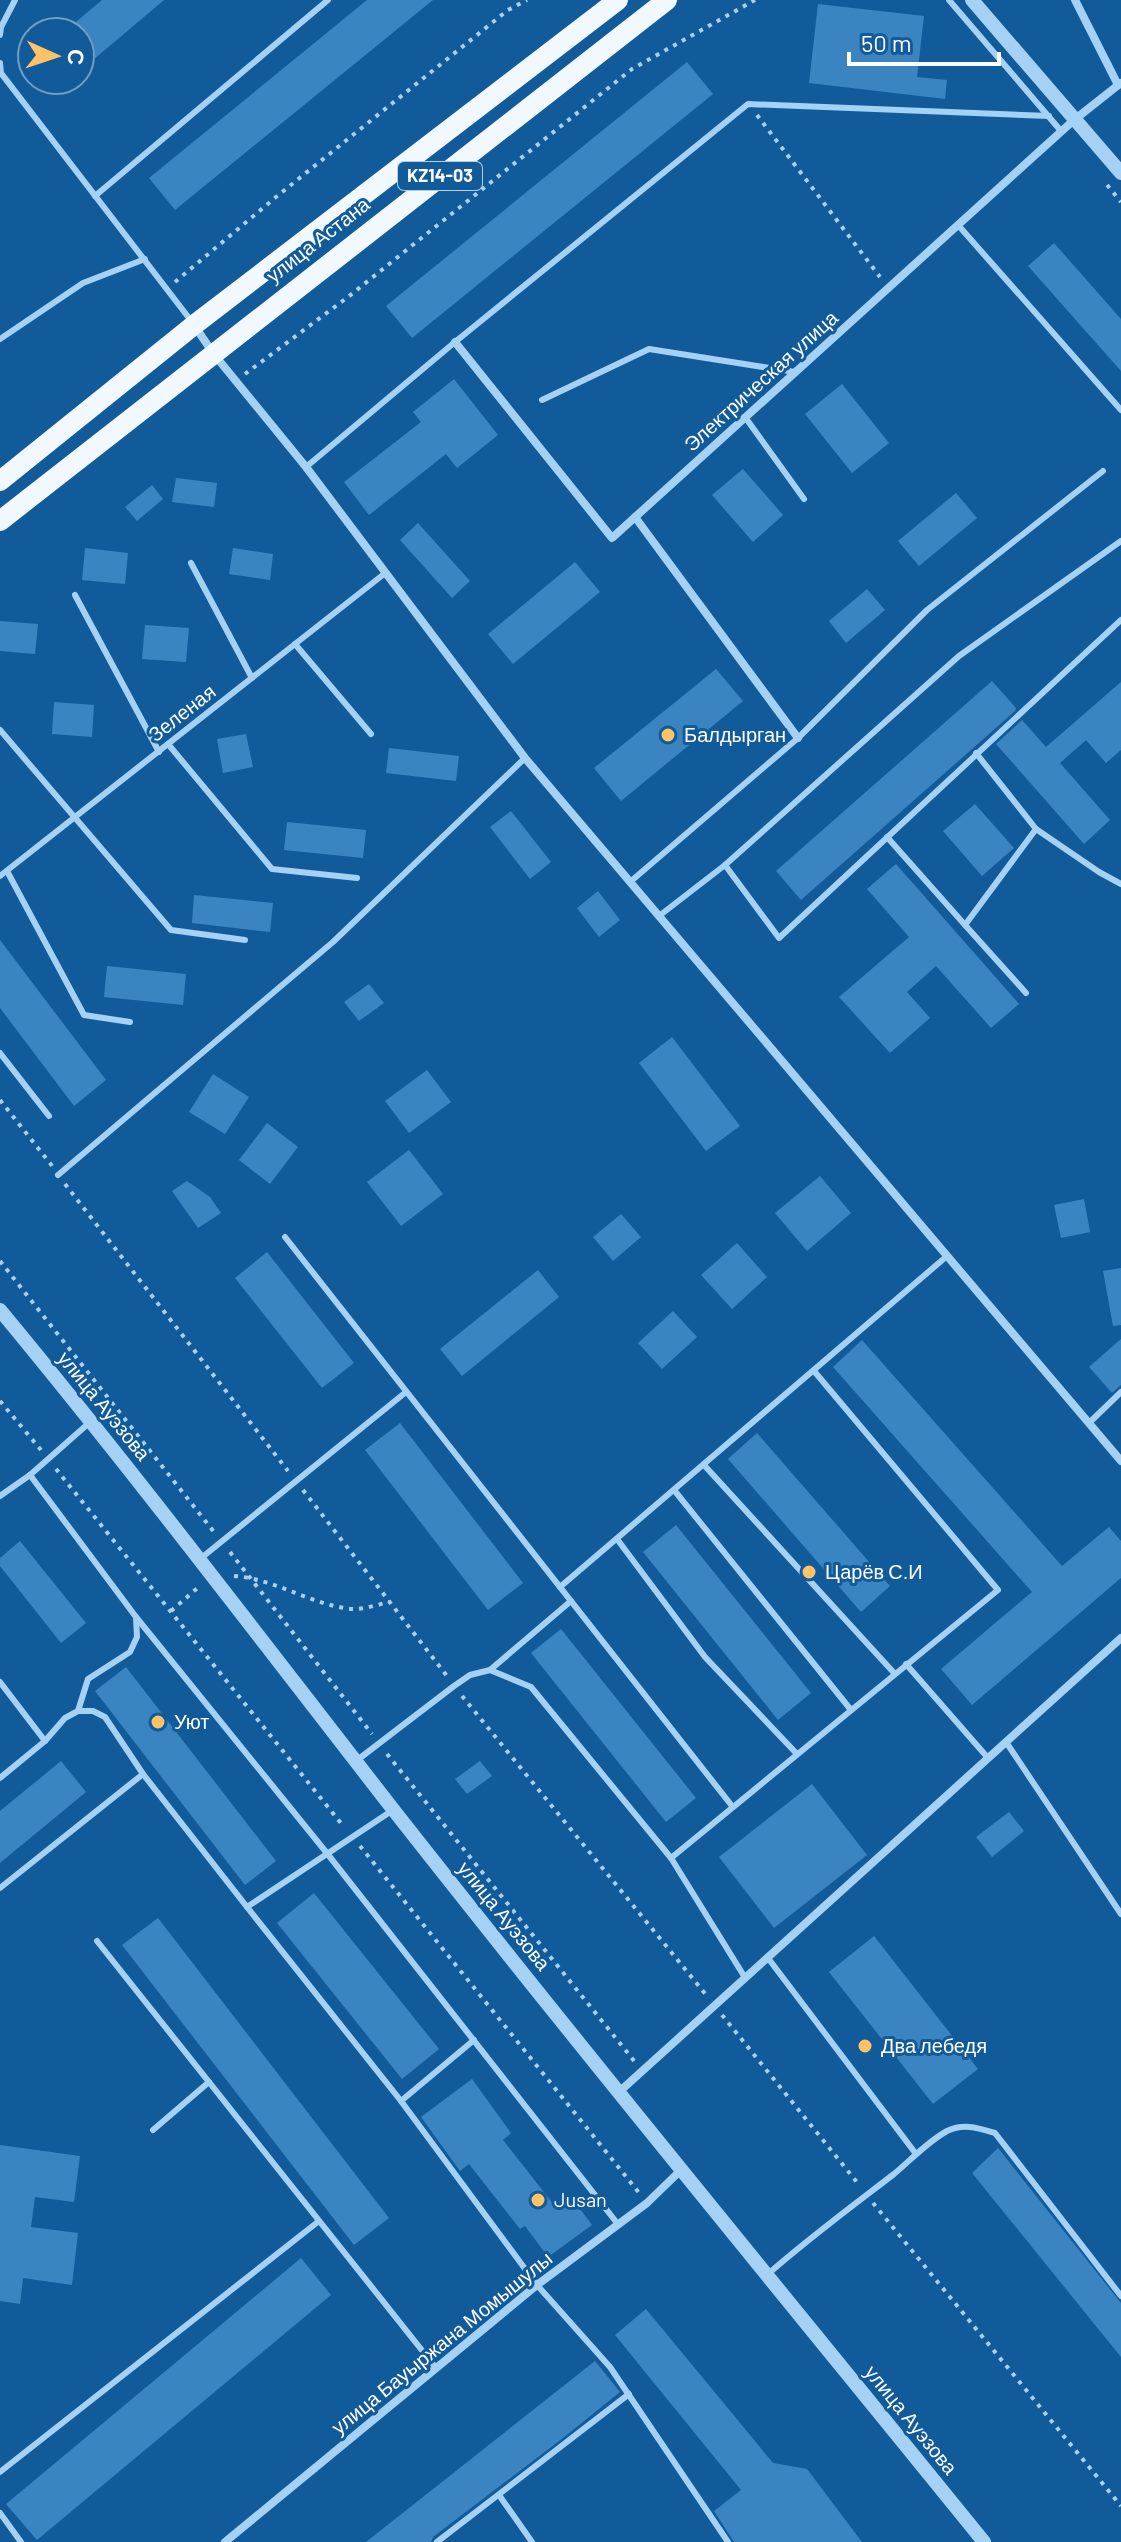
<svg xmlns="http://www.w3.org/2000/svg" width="1121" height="2542" viewBox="0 0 1121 2542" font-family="Barlow,sans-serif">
<rect width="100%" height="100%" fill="#125b9a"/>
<g fill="#3a85c1">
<path d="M102,0H164L80,71V32H64Z"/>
<path d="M367,0H433L175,210L149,178Z"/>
<path d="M818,4L924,16L917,77L947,80L945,99L809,83Z"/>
<path d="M687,62L713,94L412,338L386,306Z"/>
<path d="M1054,243L1121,319V371L1028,266Z"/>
<path d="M454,379L498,435L457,468L446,454L369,515L344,482L421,422L413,412Z"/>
<path d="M842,384L889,443L852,473L805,414Z"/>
<path d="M743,469L783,515L753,542L712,495Z"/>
<path d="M176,478L217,483L214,507L172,502Z"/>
<path d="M152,485L163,499L137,521L125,507Z"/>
<path d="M956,493L977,518L919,566L898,541Z"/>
<path d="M418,523L470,581L452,598L400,540Z"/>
<path d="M85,548L128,553L125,584L82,580Z"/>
<path d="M233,548L273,554L270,580L229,574Z"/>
<path d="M575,562L600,592L513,664L488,634Z"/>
<path d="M867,589L885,610L846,643L829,621Z"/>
<path d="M0,621L38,624L35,654L0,651Z"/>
<path d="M145,625L189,628L186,662L142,659Z"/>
<path d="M716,669L743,701L621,801L594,768Z"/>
<path d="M992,681L1016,708L1015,711L801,900L776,871Z"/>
<path d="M1121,682V750L1106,763L1086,740L1060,763L1110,820L1084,844L996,744L1022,720L1046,747Z"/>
<path d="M54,702L94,705L92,737L52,734Z"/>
<path d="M246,734L253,767L223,773L217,739Z"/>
<path d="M389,748L459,756L456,781L386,773Z"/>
<path d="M975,804L1014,848L982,876L943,831Z"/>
<path d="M511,811L551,862L530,879L490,827Z"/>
<path d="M287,822L366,830L363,858L284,850Z"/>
<path d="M896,864L1019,1004L991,1028L936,966L907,992L930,1018L890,1053L839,997L909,937L867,889Z"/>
<path d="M598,891L620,920L599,937L577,908Z"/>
<path d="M194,895L273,903L270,932L192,923Z"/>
<path d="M0,940L106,1080L74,1106L0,1008Z"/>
<path d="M107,966L186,974L183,1005L104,997Z"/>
<path d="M369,984L384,1003L359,1021L344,1002Z"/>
<path d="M672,1037L740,1126L706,1151L639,1063Z"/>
<path d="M427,1070L451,1102L409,1133L385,1101Z"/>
<path d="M213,1074L249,1097L225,1134L189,1112Z"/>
<path d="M267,1123L298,1147L270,1184L239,1160Z"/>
<path d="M409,1150L443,1194L401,1226L367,1182Z"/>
<path d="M820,1176L851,1213L807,1251L775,1213Z"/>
<path d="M187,1181L210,1197L221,1213L198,1228L172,1191Z"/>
<path d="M1084,1199L1090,1232L1061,1238L1054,1205Z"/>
<path d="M621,1214L641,1237L613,1261L593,1237Z"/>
<path d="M737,1243L767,1277L732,1309L701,1275Z"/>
<path d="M267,1252L354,1363L322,1388L235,1278Z"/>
<path d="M1121,1268V1325L1113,1326L1103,1271Z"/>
<path d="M538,1270L559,1297L462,1376L440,1349Z"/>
<path d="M673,1311L697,1337L662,1369L638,1343Z"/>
<path d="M1121,1339V1385L1112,1393L1089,1367Z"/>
<path d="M862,1340L1062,1566L1109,1527L1121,1541V1578L972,1705L941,1669L1032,1592L833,1367Z"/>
<path d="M400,1423L523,1583L488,1610L365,1450Z"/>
<path d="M757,1433L890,1586L861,1612L728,1459Z"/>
<path d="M676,1525L811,1693L778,1720L643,1552Z"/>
<path d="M20,1541L86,1623L61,1643L0,1566V1558Z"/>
<path d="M561,1629L696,1798L666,1822L531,1653Z"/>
<path d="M126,1667L276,1861L245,1885L95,1691Z"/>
<path d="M61,1761L86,1792L0,1863V1811Z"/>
<path d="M480,1761L492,1776L467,1794L455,1779Z"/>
<path d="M812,1784L867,1855L774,1928L719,1857Z"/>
<path d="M1009,1812L1024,1831L992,1857L976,1837Z"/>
<path d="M314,1893L439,2049L402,2079L277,1923Z"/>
<path d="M158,1918L389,2218L354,2245L122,1945Z"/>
<path d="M874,1936L978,2069L933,2104L829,1972Z"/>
<path d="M472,2079L511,2133L503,2140L554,2205L569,2194L592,2225L548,2257L525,2226L520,2229L469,2164L460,2171L421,2117Z"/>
<path d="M0,2145L80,2156L74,2202L35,2197L31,2227L78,2233L72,2285L23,2278L20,2304L0,2301Z"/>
<path d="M998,2148L1121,2303V2357L972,2173Z"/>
<path d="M301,2258L331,2295L37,2540L6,2504Z"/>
<path d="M646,2309L773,2463L807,2469L862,2542H734L714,2511L741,2490L615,2335Z"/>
<path d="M595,2361L620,2392L563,2438L433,2537L431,2542H366Z"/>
</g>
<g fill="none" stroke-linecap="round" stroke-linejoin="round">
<g stroke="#a4d1f4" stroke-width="4" stroke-dasharray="4 6" stroke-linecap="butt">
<path d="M757,115L880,277"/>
<path d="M1107,185L1121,202"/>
<path d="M175,282L276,197L508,10L527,0"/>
<path d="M245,374L348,297L632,69L755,0"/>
<path d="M0,1100L53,1167"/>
<path d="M65,1184L288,1471"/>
<path d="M0,1261L214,1532"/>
<path d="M0,1401L41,1450"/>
<path d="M56,1469L344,1827"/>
<path d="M303,1490L447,1676"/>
<path d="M230,1552L372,1734"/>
<path d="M234,1576C276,1579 311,1605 352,1609C363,1610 378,1604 390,1602"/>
<path d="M171,1611L201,1585"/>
<path d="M462,1696L707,1996"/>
<path d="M387,1754L635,2062"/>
<path d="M360,1846L640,2194"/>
<path d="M722,2015L860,2186"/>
<path d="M873,2203L1121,2506"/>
</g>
<g stroke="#a4d1f4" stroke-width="6">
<path d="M949,0L1061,131"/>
<path d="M0,35L1,27L15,0"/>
<path d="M0,63L1,73L192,322"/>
<path d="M95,196L328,0"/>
<path d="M958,225L1121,410"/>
<path d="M0,339L83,283L145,259"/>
<path d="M542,400L649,349L795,372"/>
<path d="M745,417L804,499"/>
<path d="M306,467L455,342L748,104L1049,116"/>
<path d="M191,563L252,678"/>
<path d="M75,595L159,752"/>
<path d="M295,644L371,734"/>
<path d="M0,730L171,930L245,940"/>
<path d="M168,744L272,869L357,878"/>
<path d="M1036,829L1099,872L1121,884"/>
<path d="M887,837L965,925L1036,829L976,753"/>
<path d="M725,865L779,938L1121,620"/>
<path d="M7,871L84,1015L130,1022"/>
<path d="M0,876L384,574"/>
<path d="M630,882L798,738L927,610L1103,471"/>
<path d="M659,916L725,865L959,656L1121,541"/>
<path d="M965,925L1026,993"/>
<path d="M0,1053L49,1116"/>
<path d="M58,1175L333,942L525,758"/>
<path d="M285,1237L732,1806"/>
<path d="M1089,1423L1121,1392"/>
<path d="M704,1465L895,1674"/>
<path d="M30,1475L136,1617L137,1637L130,1652L88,1679L78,1711"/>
<path d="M674,1490L851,1710"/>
<path d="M0,1496L30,1475L89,1423"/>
<path d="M617,1539L705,1657L797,1754"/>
<path d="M200,1559L406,1392"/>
<path d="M560,1587L947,1256"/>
<path d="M136,1617L326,1852L617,2223"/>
<path d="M906,1664L988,1758"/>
<path d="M490,1670L571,1601"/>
<path d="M0,1682L45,1741"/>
<path d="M1006,1742L1121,1914"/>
<path d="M356,1761L454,1686L470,1675L490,1670L531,1687L671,1858"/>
<path d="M0,1778L45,1741L65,1718L78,1711H93L105,1717L143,1774L247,1907L393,1810"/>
<path d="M0,1888L143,1774"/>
<path d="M247,1907L401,2101L537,2285L610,2367L728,2542"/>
<path d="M97,1941L436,2368"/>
<path d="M768,1958L916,2154"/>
<path d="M744,1976L671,1858L998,1590L814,1371"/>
<path d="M401,2101L474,2040"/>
<path d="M153,2130L209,2082"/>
<path d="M768,2274C809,2238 851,2207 894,2174C911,2160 927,2142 947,2131C964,2123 978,2128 995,2133L1121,2296"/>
<path d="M0,2472L319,2221"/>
<path d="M499,2495L532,2542"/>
<path d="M0,2513L21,2542"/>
<path d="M437,2542L629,2394"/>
</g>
<g stroke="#a4d1f4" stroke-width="8">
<path d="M1075,0L1118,85"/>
<path d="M194,325L213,353L306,467L525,758L1121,1461"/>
<path d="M455,342L612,538L1074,120L1121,83"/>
<path d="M635,517L798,738"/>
<path d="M619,2092L1121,1638"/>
<path d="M225,2542L537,2285L647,2203L681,2170"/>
</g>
<g stroke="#a4d1f4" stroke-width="14">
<path d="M972,0L1121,173"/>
<path d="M0,1310C135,1473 262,1641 392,1808C586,2055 786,2298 984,2542"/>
</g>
<g stroke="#f1f8ff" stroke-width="20">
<path d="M0,481L194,325L618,0"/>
<path d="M0,521L667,0"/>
</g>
</g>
<g fill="#ffc367" stroke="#125b9a" stroke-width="3">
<circle cx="668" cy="735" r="8"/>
<circle cx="809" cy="1572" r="8"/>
<circle cx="158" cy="1722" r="8"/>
<circle cx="865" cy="2046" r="8"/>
<circle cx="538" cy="2200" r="8"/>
</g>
<g text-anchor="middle" stroke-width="6" stroke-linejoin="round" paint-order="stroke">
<rect fill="#125b9a" stroke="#b8cee1" stroke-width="2" x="398" y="162" width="84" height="28" rx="6"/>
<g font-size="18" font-weight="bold" fill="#fff">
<text x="440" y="182">KZ14-03</text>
</g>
<g font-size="20" fill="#fff" stroke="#125b9a">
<text transform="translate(318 240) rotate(-38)" y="7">улица Астана</text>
<text transform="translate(761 381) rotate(-42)" y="7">Электрическая улица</text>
<text transform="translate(182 713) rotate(-38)" y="7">Зеленая</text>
<text transform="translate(104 1406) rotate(51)" y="7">улица Ауэзова</text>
<text transform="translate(504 1916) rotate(51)" y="7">улица Ауэзова</text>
<text transform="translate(442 2343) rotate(-39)" y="7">улица Бауыржана Момышулы</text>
<text transform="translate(911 2420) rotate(51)" y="7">улица Ауэзова</text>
</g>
<g font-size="20" fill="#fff" stroke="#125b9a" text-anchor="start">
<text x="684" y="742">Балдырган</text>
<text x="825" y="1579">Царёв С.И</text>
<text x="174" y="1729">Уют</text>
<text x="881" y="2053">Два лебедя</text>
<text x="554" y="2207">Jusan</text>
</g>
</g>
<g transform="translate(56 56) rotate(93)"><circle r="38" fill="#125b9a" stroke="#719dc2" stroke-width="2"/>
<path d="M0-6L14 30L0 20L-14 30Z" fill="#ffc367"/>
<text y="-12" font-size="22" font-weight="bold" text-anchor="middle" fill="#ffffff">С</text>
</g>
<path d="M849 52v12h150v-12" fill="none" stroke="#ffffff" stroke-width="4"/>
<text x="861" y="52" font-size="24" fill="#ffffff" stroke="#125b9a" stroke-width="6" paint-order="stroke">50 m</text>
</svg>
